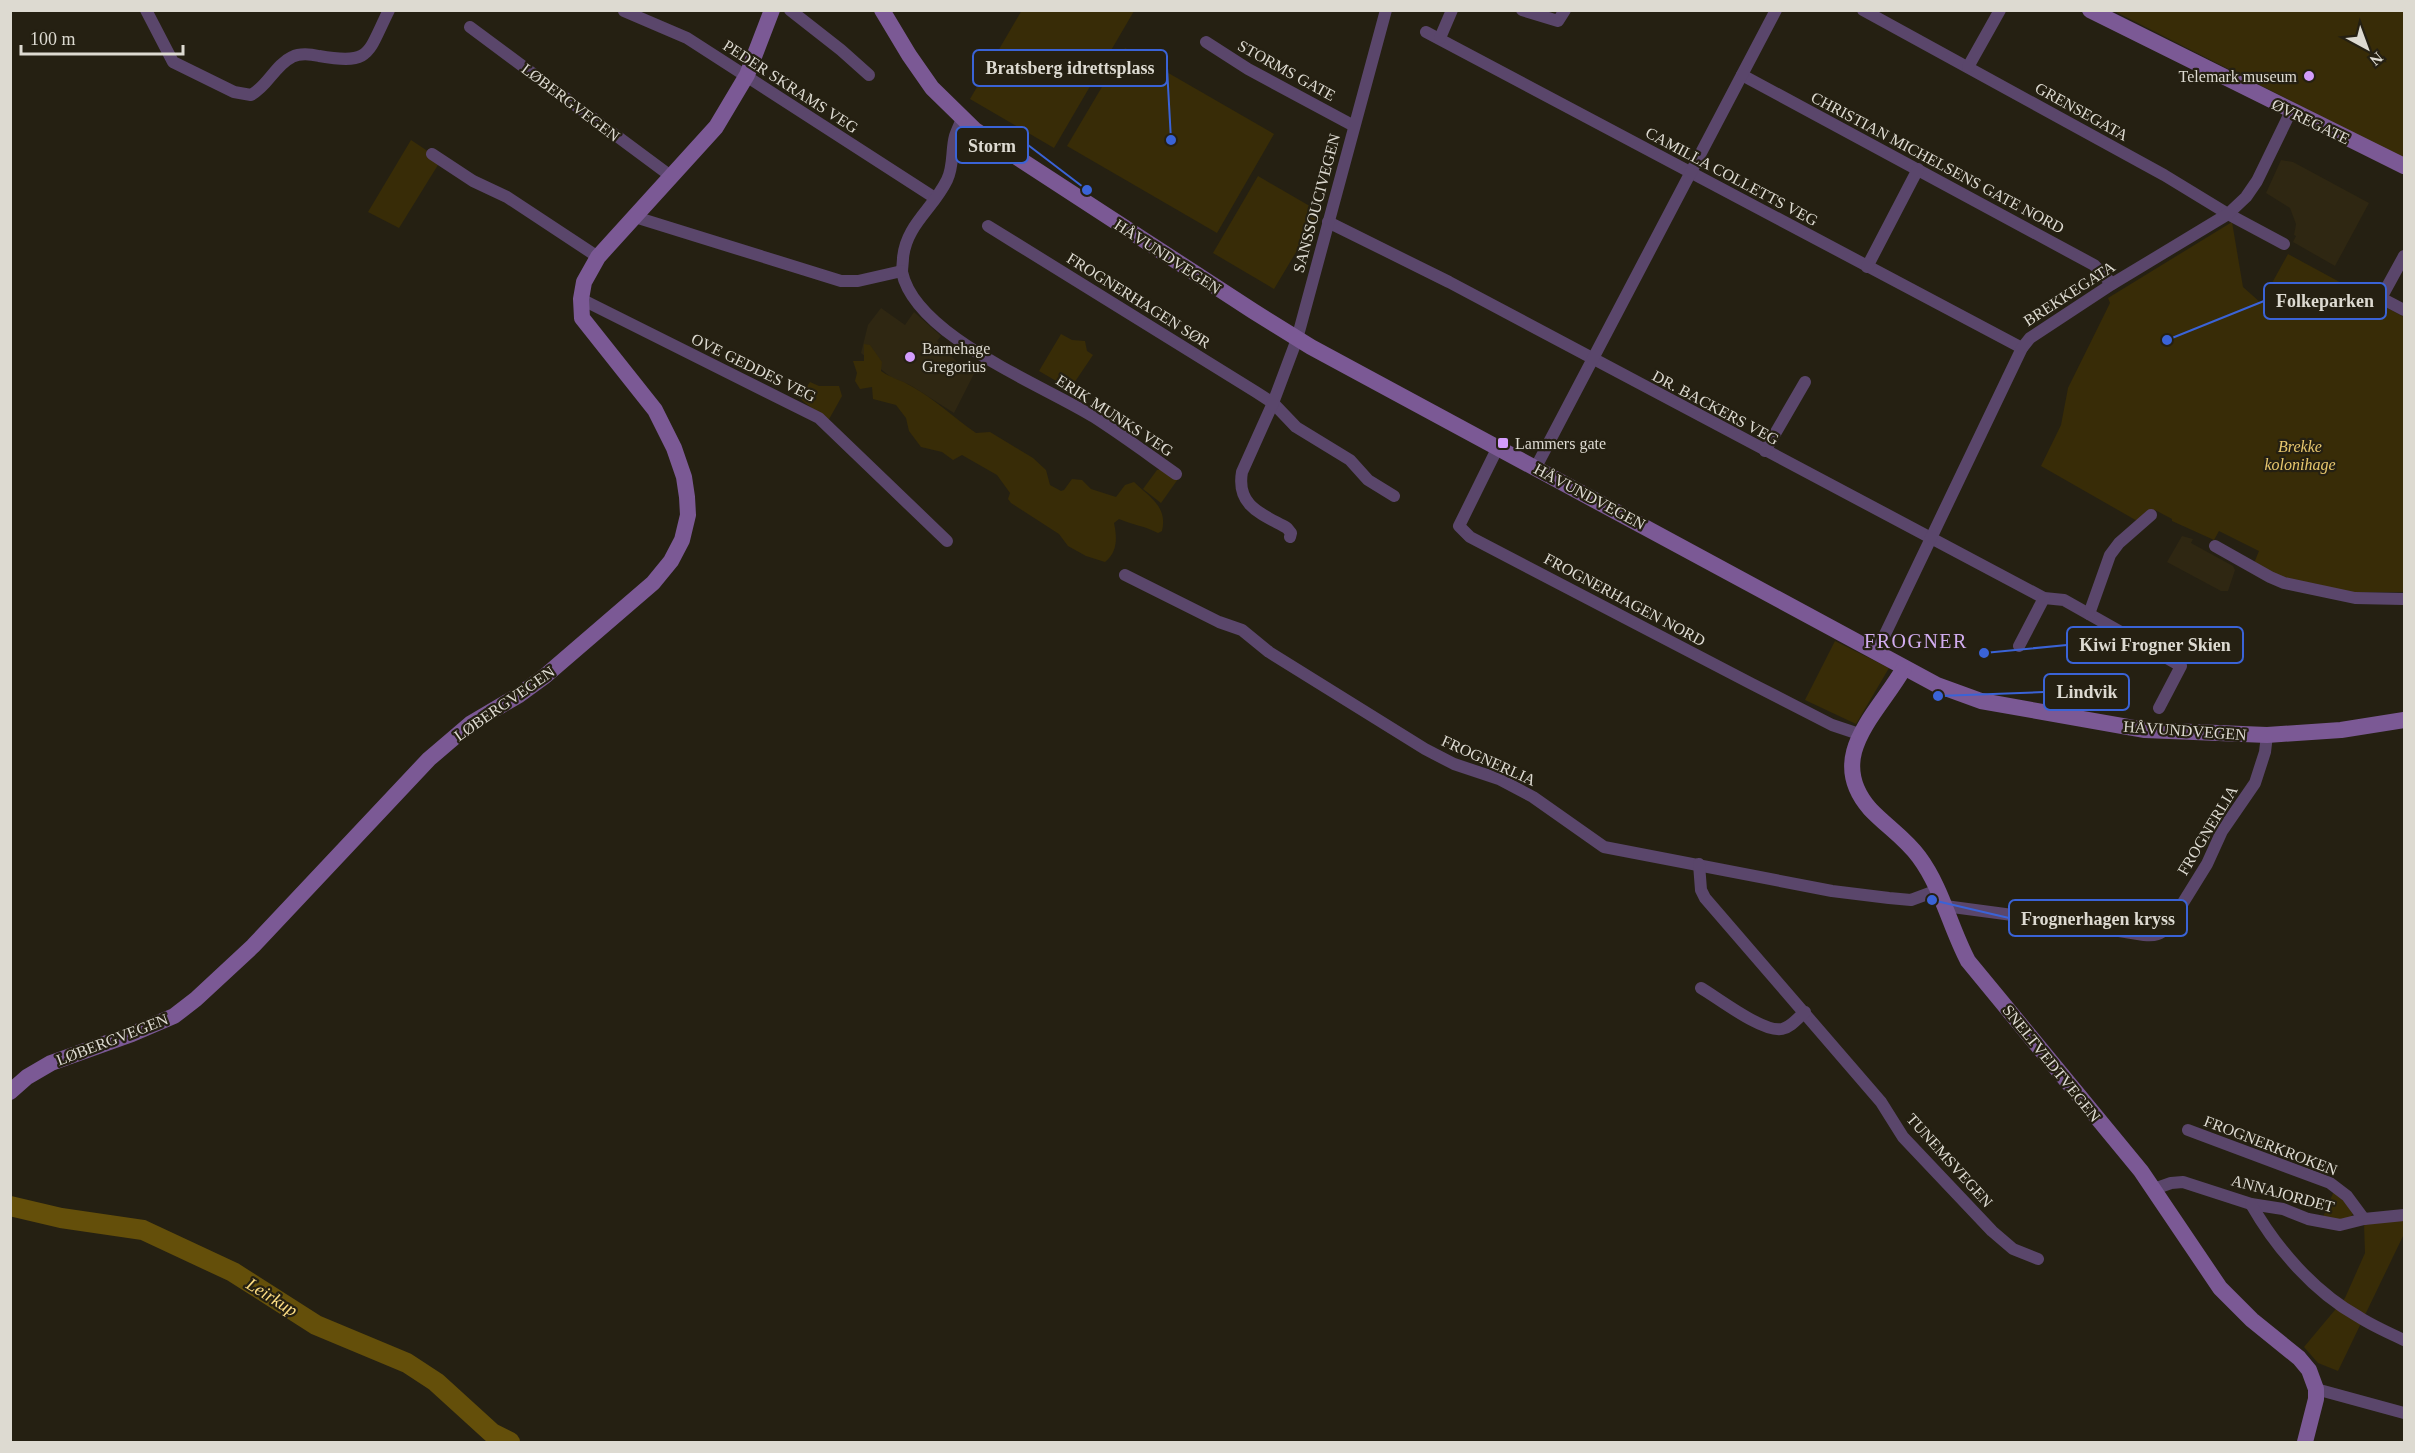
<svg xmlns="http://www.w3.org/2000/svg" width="2415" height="1453" viewBox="0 0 2415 1453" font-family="Georgia,serif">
<rect width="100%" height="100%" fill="#252012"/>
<g fill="#2f2712">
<path d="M2281,160L2293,162L2369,203L2335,266L2293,242L2296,236L2294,235L2296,224L2290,208L2266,193Z"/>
<path d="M881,308L905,325L914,312L941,336L937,341L957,362L968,369L974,364L978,366L954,413L910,385L892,378L861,353L868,325Z"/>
<path d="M2182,536L2193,539L2191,543L2233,566L2235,570L2228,591H2221L2167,562Z"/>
</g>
<g fill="#382c07">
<path d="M1022,10L1134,11L1054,148L970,99Z"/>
<path d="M2115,11H2404V158L2116,12Z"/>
<path d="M1125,48L1274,134L1217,233L1067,146Z"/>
<path d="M411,140L441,160L399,228L368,212Z"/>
<path d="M1258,176L1320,212L1274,289L1213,253Z"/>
<path d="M2232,222L2243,287L2261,303L2288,254L2404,317V592H2343L2317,584L2286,579L2254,563L2259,551L2219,531L2214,540L2172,521V519L2155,510L2146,526L2041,466L2061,425L2068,388L2110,303L2108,298Z"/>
<path d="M1061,334L1072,340L1085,341L1087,351L1093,355L1070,389L1039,371Z"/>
<path d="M864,344L870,345L882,362L881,371C891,378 901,380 911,386C935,399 954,418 976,433L990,432L1033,458L1046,470L1050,485L1061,491L1064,490L1072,479L1082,480L1091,489L1116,497L1125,485L1134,482C1149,497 1168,506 1162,531L1158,533C1145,526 1133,525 1119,519L1114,523C1117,537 1118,552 1105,562L1086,556L1068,546L1059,534L1011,503L1008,499L1010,493L997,475L962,455L953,460L942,452L921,447L909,431L906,418L896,405L873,399L872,387L860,389L855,381L857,373L853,361H864Z"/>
<path d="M810,382L819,386H839L842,396L828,421L799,398Z"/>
<path d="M1162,469L1178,479L1161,503L1143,489L1157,470Z"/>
<path d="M1835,641L1889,668L1856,724L1805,700Z"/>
<path d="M2334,1191L2354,1212L2350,1218L2338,1220L2323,1217Z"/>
<path d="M2404,1220V1234L2338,1371L2318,1363L2304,1347L2345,1298L2365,1253L2364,1224Z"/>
</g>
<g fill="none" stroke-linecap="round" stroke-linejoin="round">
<path stroke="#644f0a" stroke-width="20" d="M10,1206L61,1218L143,1230L233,1272L316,1325L407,1363L436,1382L492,1433L510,1442"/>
<g stroke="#5a466b" stroke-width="12">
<path d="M146,10L173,62L234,92L251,95C268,86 275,65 292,57C300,53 310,54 319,56C372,65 367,54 389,10"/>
<path d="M790,10L841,50L869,75"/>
<path d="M1522,10L1558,21L1565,10"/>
<path d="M1863,10L2164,175L2228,214L2284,244"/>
<path d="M624,11L687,38L935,198"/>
<path d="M470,27L672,177"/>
<path d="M1426,32L2022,348"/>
<path d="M1440,38L1452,10"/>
<path d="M1206,42L1248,69L1354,126"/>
<path d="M1968,67L2000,10"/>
<path d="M1742,75L2094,265L2112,284"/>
<path d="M962,119C960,124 957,130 955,136C951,150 954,166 947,180C933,209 906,225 903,258C903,262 902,268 902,272C915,336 1043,385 1094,417C1122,435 1149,455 1176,474"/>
<path d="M432,154L473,181L507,197L598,257"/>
<path d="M635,217L841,281H858L902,271"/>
<path d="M1328,222L1449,282L2044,598L2064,600L2181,666L2159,708"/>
<path d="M988,226L1256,392L1273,403L1296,427L1350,460L1368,480L1394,496"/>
<path d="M2404,256L2381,298L2404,310"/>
<path d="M1867,267L1918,169"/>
<path d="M581,299L819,418L947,541"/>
<path d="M1498,447L1459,526L1470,537L1752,684L1832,725L1859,734"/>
<path d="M1765,451L1805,382"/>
<path d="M1536,467L1776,10"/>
<path d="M1290,537L1291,533L1287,528C1262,514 1236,506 1242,472L1273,403L1297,339L1386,10"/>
<path d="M2215,546L2270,577L2284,583L2355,598L2404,599"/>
<path d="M1125,575L1219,622L1242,630L1269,652L1425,749L1454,764L1499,779L1533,797L1604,847L1832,891L1889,898L1911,900L1938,890"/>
<path d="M2089,614L2110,555L2119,543L2151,515"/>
<path d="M2019,646L2044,598"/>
<path d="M1877,651L2022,348L2030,338L2112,284L2228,214L2246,197L2257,181L2291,111"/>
<path d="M1699,864L1701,890L1705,898L1881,1102L1903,1137L1992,1231L2013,1249L2038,1259"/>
<path d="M1945,906L2057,921L2144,935C2155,936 2160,935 2168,927L2207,864L2222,831L2255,783L2265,752L2267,735"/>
<path d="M1701,988C1718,998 1763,1033 1782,1029C1791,1027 1798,1018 1805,1012"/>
<path d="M2188,1130L2330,1183L2347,1196L2364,1219"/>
<path d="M2154,1189L2171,1183L2183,1182L2251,1204L2283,1209L2308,1219L2340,1225L2364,1219L2404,1215"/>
<path d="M2251,1204C2276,1248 2314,1292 2359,1317C2373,1326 2389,1333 2404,1340"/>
<path d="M2316,1389L2404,1413"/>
</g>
<g stroke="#7b5995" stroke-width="16">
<path d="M882,10L909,55L932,88L975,130L1253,311L1311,347L1937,685L1981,701L2145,730L2267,735L2341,730L2404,720"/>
<path d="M2090,10L2404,166"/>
<path d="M1904,668C1878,714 1824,756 1870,809C1886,826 1905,838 1919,857C1942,888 1950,927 1968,961L2141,1171L2220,1288L2252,1320L2299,1358L2309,1370L2316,1389V1399L2305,1442"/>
<path d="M10,1092L27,1077L51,1063L132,1034L174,1016L196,999L253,946L429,759L470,724L519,695L545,676L653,583L671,561L682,540L688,515L687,497L684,477L674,448L655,410L582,318L581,299L584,282L598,257L716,127L747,75L772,10"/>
</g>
</g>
<g fill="#d39cfc" stroke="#252012" stroke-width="2">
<circle cx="2309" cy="76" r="6"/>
<circle cx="910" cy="357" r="6"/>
<rect x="1497" y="437" width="12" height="12" rx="3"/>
</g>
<g text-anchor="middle" stroke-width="4.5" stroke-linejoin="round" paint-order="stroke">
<g font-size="16" fill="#dddad1" stroke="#252012">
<text transform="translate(1287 70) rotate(29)" y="6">STORMS GATE</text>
<text transform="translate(791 86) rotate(33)" y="6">PEDER SKRAMS VEG</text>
<text transform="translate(571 102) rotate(37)" y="6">LØBERGVEGEN</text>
<text transform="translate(2082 111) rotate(29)" y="6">GRENSEGATA</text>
<text transform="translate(2311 121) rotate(26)" y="6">ØVREGATE</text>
<text transform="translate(1938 162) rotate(28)" y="6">CHRISTIAN MICHELSENS GATE NORD</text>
<text transform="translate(1732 176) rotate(28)" y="6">CAMILLA COLLETTS VEG</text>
<text transform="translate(1316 203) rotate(-75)" y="6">SANSSOUCIVEGEN</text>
<text transform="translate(1168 256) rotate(33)" y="6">HÅVUNDVEGEN</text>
<text transform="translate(2069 293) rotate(-33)" y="6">BREKKEGATA</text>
<text transform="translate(1139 300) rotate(32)" y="6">FROGNERHAGEN SØR</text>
<text transform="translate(754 367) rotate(26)" y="6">OVE GEDDES VEG</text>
<text transform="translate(1716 407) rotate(28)" y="6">DR. BACKERS VEG</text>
<text transform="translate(1115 415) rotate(33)" y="6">ERIK MUNKS VEG</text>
<text transform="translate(1590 496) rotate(28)" y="6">HÅVUNDVEGEN</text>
<text transform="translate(1625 599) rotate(28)" y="6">FROGNERHAGEN NORD</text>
<text transform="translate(504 703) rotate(-35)" y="6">LØBERGVEGEN</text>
<text transform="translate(2185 730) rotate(4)" y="6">HÅVUNDVEGEN</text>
<text transform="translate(1489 760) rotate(24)" y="6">FROGNERLIA</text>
<text transform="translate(2207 830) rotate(-59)" y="6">FROGNERLIA</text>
<text transform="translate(112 1039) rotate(-21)" y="6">LØBERGVEGEN</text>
<text transform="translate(2052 1063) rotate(51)" y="6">SNELTVEDTVEGEN</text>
<text transform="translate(2271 1145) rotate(21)" y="6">FROGNERKROKEN</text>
<text transform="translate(1950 1160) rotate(48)" y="6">TUNEMSVEGEN</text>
<text transform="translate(2283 1193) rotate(15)" y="6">ANNAJORDET</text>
</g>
<g font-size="16" fill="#dddad1" stroke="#252012" text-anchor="start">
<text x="2297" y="82" text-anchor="end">Telemark museum</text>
<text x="922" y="354">Barnehage<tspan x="922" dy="18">Gregorius</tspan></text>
<text x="1515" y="449">Lammers gate</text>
</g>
<g font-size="16" font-style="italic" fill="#e7c76e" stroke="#252012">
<text x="2300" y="452">Brekke<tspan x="2300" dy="18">kolonihage</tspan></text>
</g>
<g font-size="18" font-style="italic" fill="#fddd83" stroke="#252012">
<text transform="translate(272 1297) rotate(32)" y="6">Leirkup</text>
</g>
<g font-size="20" letter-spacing="1.5" fill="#d2adf0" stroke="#252012">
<text x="1916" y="648">FROGNER</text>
</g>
</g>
<path fill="none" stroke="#3a63d7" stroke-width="2" d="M1171 140L1167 68M1087 190L1028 145M2167 340L2264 301M1984 653L2067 645M1938 696L2044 692M1932 900L2009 918"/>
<g fill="#3a63d7" stroke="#252012" stroke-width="2">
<circle cx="1171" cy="140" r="6"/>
<circle cx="1087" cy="190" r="6"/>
<circle cx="2167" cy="340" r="6"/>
<circle cx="1984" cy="653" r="6"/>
<circle cx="1938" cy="696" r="6"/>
<circle cx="1932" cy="900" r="6"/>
</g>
<g fill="#252012" stroke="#3a63d7" stroke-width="2">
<rect x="973" y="50" width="194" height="36" rx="6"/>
<rect x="956" y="127" width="72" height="36" rx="6"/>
<rect x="2264" y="283" width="122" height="36" rx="6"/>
<rect x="2067" y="627" width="176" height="36" rx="6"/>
<rect x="2044" y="674" width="85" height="36" rx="6"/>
<rect x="2009" y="900" width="178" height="36" rx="6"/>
</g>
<g font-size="18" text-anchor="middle" font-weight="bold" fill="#dddad1">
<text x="1070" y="74">Bratsberg idrettsplass</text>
<text x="992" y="152">Storm</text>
<text x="2325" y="307">Folkeparken</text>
<text x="2155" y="651">Kiwi Frogner Skien</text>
<text x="2087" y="698">Lindvik</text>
<text x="2098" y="925">Frognerhagen kryss</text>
</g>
<rect width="2415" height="1453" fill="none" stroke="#dddad1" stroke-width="24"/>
<g transform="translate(2367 48) rotate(139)" stroke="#252012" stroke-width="4.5" paint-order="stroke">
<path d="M0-4.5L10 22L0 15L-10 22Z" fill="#dddad1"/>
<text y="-9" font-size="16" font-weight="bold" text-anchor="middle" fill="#dddad1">N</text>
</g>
<path d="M21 45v9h162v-9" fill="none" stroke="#dddad1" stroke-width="3"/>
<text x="30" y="45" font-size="18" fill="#dddad1" stroke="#252012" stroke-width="4.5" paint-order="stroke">100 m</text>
</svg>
